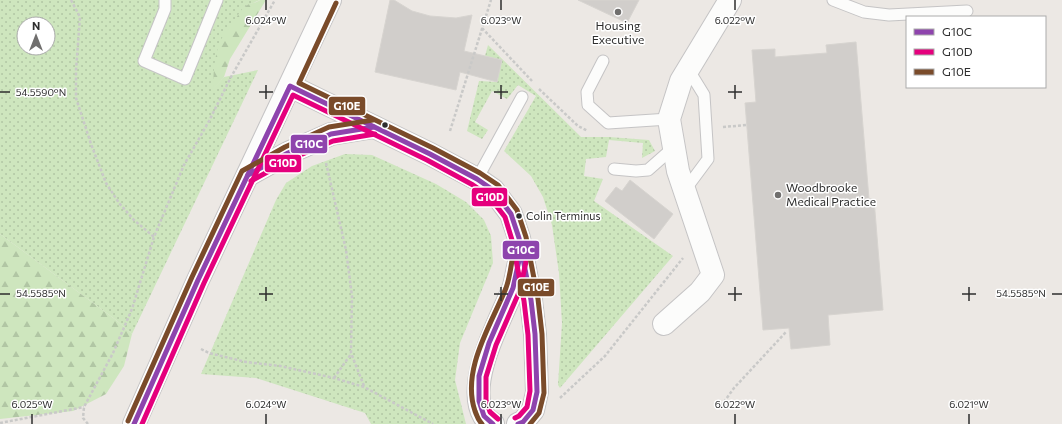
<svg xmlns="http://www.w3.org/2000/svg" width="1062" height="424" viewBox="0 0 1062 424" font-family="Commissioner,sans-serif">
<defs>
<pattern id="grass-dots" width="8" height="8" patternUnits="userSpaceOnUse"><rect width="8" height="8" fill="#cee6be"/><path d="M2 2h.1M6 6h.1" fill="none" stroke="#b1c6a4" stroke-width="1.8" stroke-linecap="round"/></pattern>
<pattern id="forest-firs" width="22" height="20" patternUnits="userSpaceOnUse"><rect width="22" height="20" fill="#cee6be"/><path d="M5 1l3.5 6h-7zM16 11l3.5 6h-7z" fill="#b1c6a4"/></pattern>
</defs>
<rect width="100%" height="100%" fill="#ece8e4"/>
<g fill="url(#grass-dots)" fill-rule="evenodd">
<path d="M0,0H260L246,6L237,17L213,89L224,77L258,70L132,334L116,320L0,234ZM24,24H48V48H24Z"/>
<path d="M488,45L581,137H609L649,140L655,151L642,158L643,143L609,140L606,157L586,159L584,176L603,179L594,201L673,256L560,388L558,385L562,323L559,273L552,225L543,197L531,176L504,151L536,96L518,85L507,99L492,91L475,122L488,130L482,139L467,131L479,81L497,82L501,60L485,56Z"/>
<path d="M345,154L372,155L436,184L466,202L484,220L491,236L493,263L460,343L455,380L466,424H371L365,413L256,378L201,374L276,200L286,183L312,166Z"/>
</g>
<g fill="url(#forest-firs)">
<path d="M260,0H266L230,59L224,77L213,90C214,60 215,41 236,18C239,14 242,8 246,6C250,3 256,3 260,0Z"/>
<path d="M0,234L116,320L132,334L124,366L106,394L73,411L0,419Z"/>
</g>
<g fill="#d1cecb" stroke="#d7d4d0">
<path d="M390,0H394L412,11L430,16L456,18L472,15L464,51L502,60L497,82L460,72L456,90L375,72Z"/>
<path d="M578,0H639L627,23Z"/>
<path d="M856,42L869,199H874L883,310L828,315L830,345L791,349L789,328L763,330L745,103L756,102L752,50L775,49V57L827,53L826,45Z"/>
<path d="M630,180L673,214L654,239L605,201L616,187L622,191Z"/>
</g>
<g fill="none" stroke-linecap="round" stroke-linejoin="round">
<g stroke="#c5c4c5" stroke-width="13">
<g id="lane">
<path d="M165,0V9L144,61L185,79L217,0"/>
<path d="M833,0L864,12L889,15L967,11"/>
<path d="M603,61L587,92L588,105L608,123L669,119"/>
<path d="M614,169L636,171L648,170L673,148"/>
<path d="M477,179L522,97"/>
<path d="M685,190L708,159L704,95L688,69"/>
</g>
</g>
<g stroke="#c5c4c5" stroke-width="24">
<g id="street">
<path d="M290,86L430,154L477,179L493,190L511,214L519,238L531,300L535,334L537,392L533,410L523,422L518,424"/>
<path d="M248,175L288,153L331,134L374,127"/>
<path d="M664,324L700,292L713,275L678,171L669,119L681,81L730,0"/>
<path d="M493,424C490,422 486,419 484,416C465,383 500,321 513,289C516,280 517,269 520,259"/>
</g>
</g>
<g stroke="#c5c4c5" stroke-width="24">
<path id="secondary" d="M134,424L198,280L330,0"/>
</g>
<g stroke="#c9c9c8" stroke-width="2.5" stroke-dasharray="3 2" stroke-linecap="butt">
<path d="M71,0L80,17L76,70V98L91,144L106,183L119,203L134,220L154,237"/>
<path d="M482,28L532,81"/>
<path d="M539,89L578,126L588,131"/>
<path d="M723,127L747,125"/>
<path d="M450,131L491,0"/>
<path d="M326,163L346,250L352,296L351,353L364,386"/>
<path d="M201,349L209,353L246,362L280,366L334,378L364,387L433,424"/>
<path d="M334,378L351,354"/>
<path d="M560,398L605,356L683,258"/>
<path d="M721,406L734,388L786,332"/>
<path d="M0,423L84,407"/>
<path d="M88,424L83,418L84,407L113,353L132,309L154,237L184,165L209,121L231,77L275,0"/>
</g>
<use href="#lane" stroke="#fcfcfb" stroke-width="11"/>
<use href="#street" stroke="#fcfcfb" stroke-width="22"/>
<use href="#secondary" stroke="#fcfcfb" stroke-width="22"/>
<g stroke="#fff" stroke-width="8">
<g id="bus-1">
<path d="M248,175L288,153L331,134L374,127"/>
<path d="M134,424L198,280L290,86L430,154L477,179L493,190L511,214L519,238L531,300L535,334L537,392L533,410L523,422L518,424"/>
<path d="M493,424L484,416L479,401V376L489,343L513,288L520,256"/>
</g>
</g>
<g stroke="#fff" stroke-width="8">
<g id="bus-2">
<path d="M251,181L291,159L333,141L375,134"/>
<path d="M498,419L490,412L486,400V377L496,345L520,290L527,257"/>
<path d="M142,424L204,283L293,95L427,160L473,185L488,195L505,217L512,240L524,301L528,335L530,391L527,407L519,416L515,418"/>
</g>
</g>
<g stroke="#fff" stroke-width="8">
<g id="bus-3">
<path d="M336,3L299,83L433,148L480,173L498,185L517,210L526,237L538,299L542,334L544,393L539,413L530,424"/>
<path d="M128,421L192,277L242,171L285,147L329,127L373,120"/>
<path d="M482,424C478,420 477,416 475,411C461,370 491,325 506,288C510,277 511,265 513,255"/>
</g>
</g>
<use href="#bus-1" stroke="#8e44ad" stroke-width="5"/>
<use href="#bus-2" stroke="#e5007d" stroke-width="5"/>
<use href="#bus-3" stroke="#7a4b2a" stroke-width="5"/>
</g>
<path fill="none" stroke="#2e2e2e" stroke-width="1.5" d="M266,0V10M501,0V10M735,0V10M266,85V99M501,85V99M735,85V99M0,92H10M259,92H273M494,92H508M728,92H742M266,287V301M501,287V301M735,287V301M969,287V301M0,294H10M259,294H273M494,294H508M728,294H742M962,294H976M1052,294H1062M32,414V424M266,414V424M501,414V424M735,414V424M969,414V424"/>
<g fill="#706f6e" stroke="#fff" stroke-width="1.5">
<circle cx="618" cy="12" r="4"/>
<circle cx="778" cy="195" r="4"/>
</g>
<g fill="#2e2e2e" stroke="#fff" stroke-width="1.5">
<circle cx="385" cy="125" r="3.5"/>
<circle cx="519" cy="216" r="3.5"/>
</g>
<g text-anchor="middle" stroke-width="3" stroke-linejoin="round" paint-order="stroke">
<g font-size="11" fill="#2e2e2e" stroke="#fff" text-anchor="start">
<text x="526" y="220">Colin Terminus</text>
</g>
<g font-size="12" fill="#2e2e2e" stroke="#fff">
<text x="618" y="30">Housing<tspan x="618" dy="14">Executive</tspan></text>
<text x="786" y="192" text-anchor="start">Woodbrooke<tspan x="786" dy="14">Medical Practice</tspan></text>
</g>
</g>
<g font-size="10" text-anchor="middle" fill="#2e2e2e" stroke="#fff" stroke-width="3" stroke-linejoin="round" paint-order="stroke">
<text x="266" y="24">6.024°W</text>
<text x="501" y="24">6.023°W</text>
<text x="735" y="24">6.022°W</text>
<text x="41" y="96">54.5590°N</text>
<text x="41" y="297">54.5585°N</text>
<text x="1021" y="297">54.5585°N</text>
<text x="32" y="408">6.025°W</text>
<text x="266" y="408">6.024°W</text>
<text x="501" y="408">6.023°W</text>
<text x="735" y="408">6.022°W</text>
<text x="969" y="408">6.021°W</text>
</g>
<g stroke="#fff" stroke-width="1.5">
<rect x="328" y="96" width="38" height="20" rx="4" fill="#7a4b2a"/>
<rect x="290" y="134" width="38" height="20" rx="4" fill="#8e44ad"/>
<rect x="264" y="154" width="38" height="19" rx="4" fill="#e5007d"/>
<rect x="471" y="187" width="37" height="20" rx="4" fill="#e5007d"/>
<rect x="502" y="240" width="38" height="20" rx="4" fill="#8e44ad"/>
<rect x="517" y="278" width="38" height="19" rx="4" fill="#7a4b2a"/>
</g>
<g font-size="11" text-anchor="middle" font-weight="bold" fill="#fff">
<text x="347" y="110">G10E</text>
<text x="309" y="148">G10C</text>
<text x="283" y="167">G10D</text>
<text x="490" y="201">G10D</text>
<text x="521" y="254">G10C</text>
<text x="536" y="291">G10E</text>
</g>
<rect x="906" y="16" width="140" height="72" fill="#ffffff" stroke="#ababab"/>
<rect x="914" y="29" width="20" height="6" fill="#8e44ad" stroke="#ababab"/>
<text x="942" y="36" font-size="12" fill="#2e2e2e">G10C</text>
<rect x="914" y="49" width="20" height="6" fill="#e5007d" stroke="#ababab"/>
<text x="942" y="56" font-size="12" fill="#2e2e2e">G10D</text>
<rect x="914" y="69" width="20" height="6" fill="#7a4b2a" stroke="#ababab"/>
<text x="942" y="76" font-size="12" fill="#2e2e2e">G10E</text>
<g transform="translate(36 36)"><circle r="19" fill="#ffffff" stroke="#ababab"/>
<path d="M0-3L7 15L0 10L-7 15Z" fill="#706f6e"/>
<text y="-6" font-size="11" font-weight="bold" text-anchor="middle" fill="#2e2e2e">N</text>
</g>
</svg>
